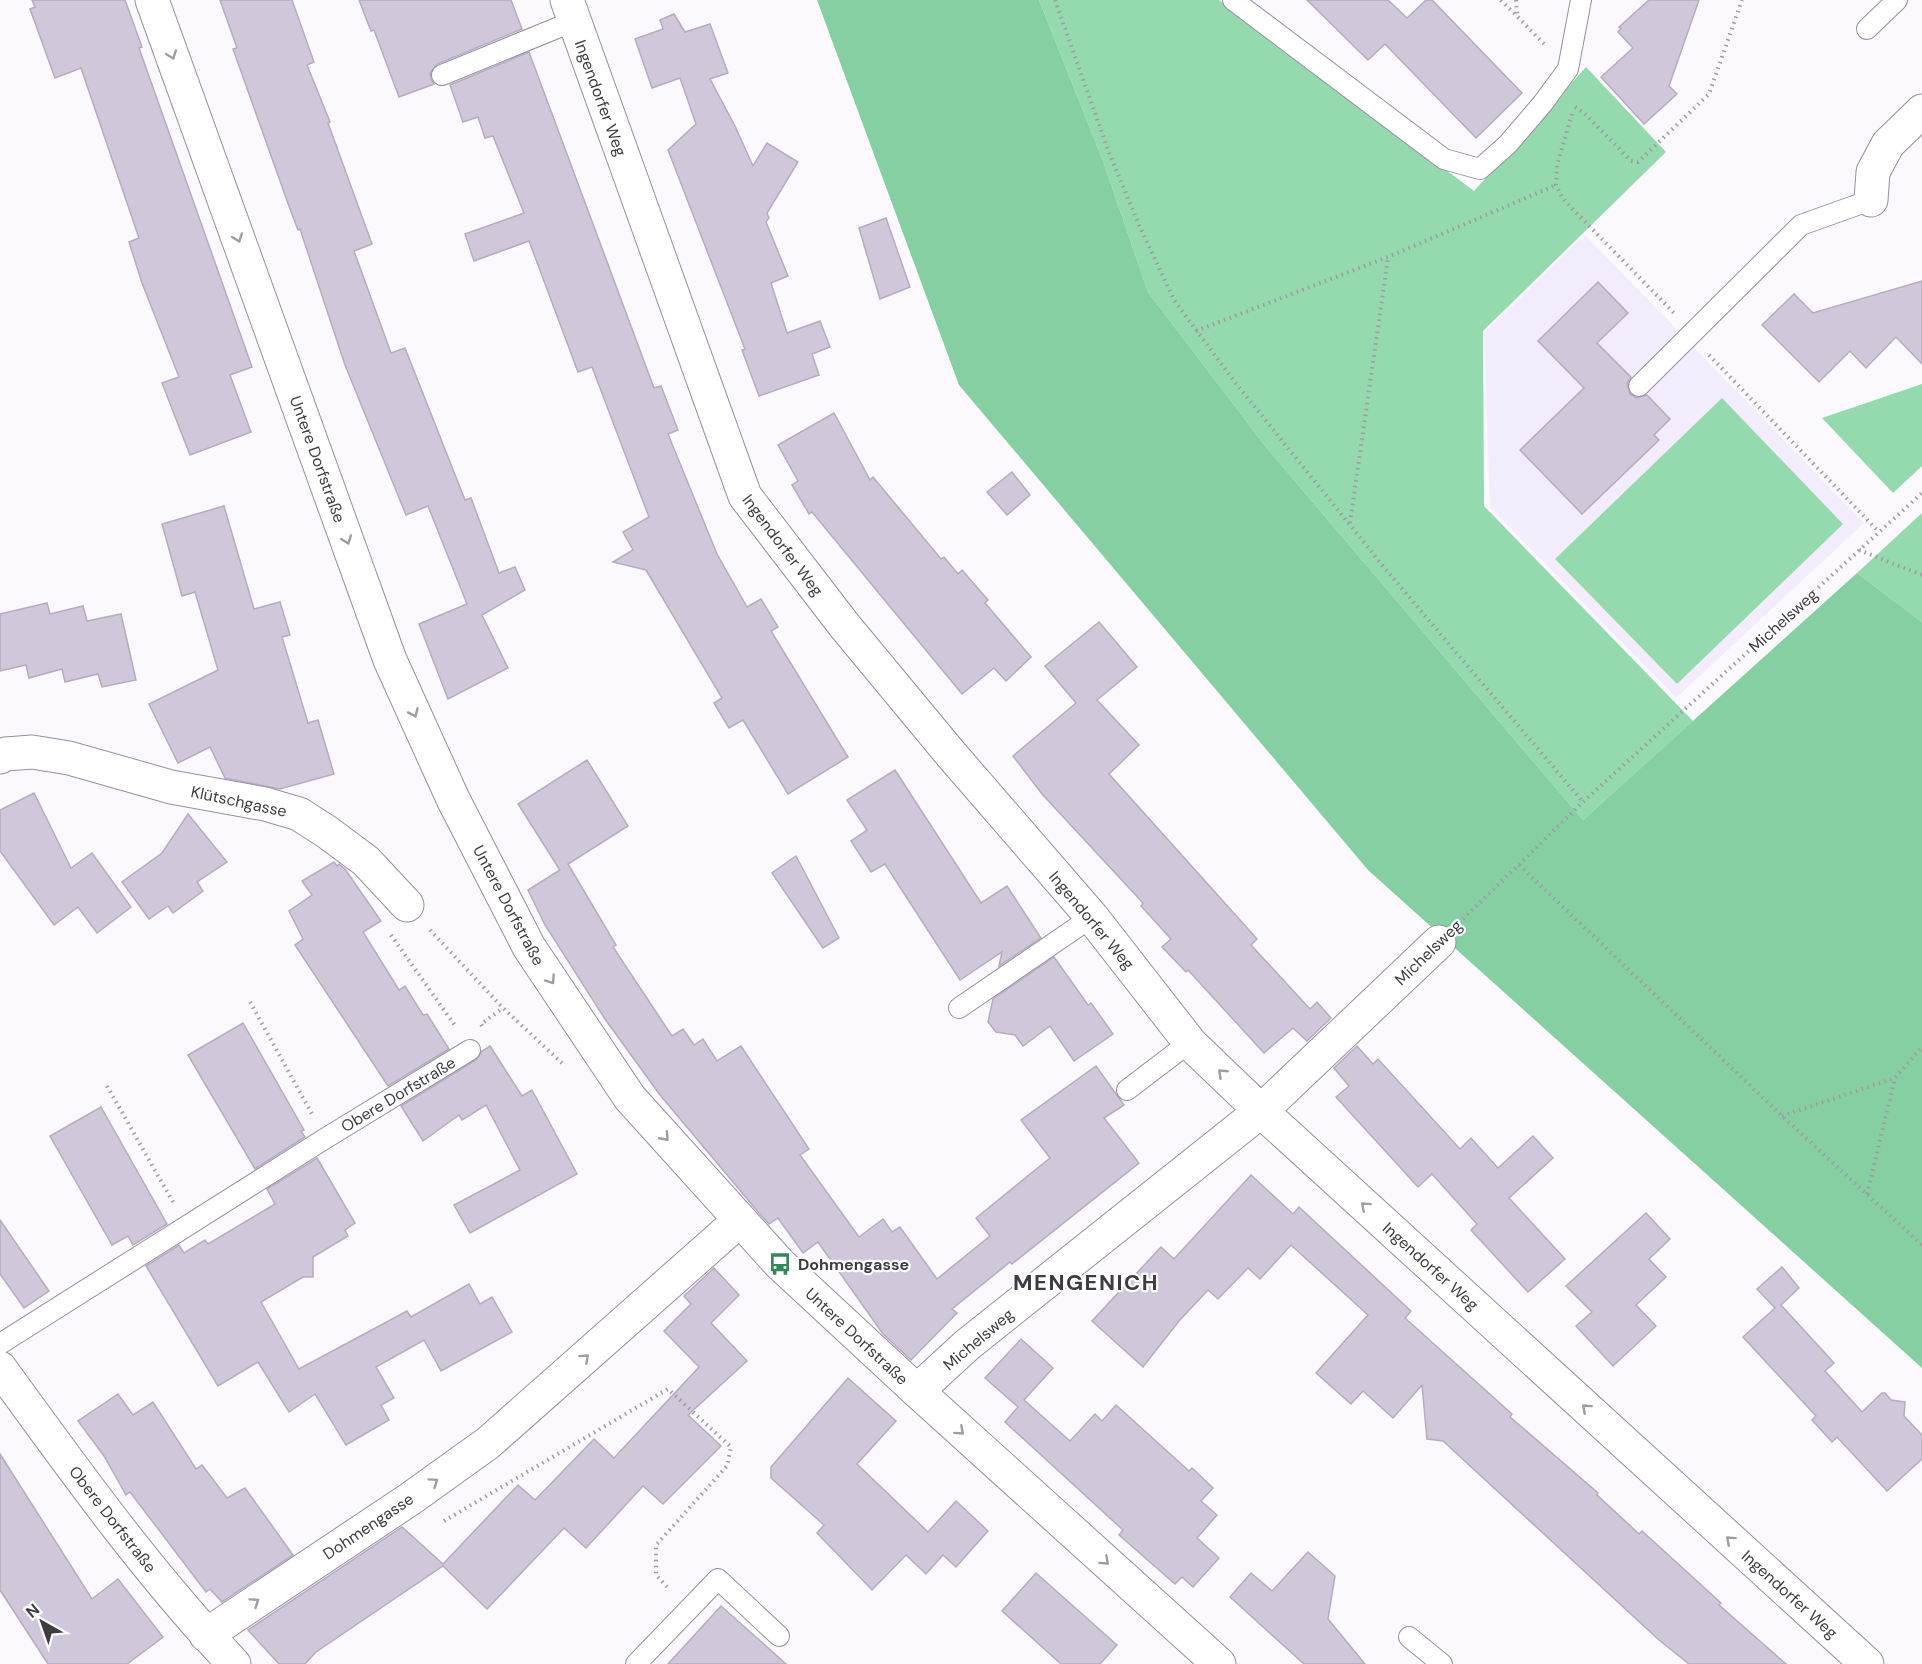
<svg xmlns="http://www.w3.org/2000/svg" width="1922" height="1664" viewBox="0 0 1922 1664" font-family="'DM Sans',sans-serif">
<rect width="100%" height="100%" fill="#fbf9fd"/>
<path fill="#f3ecfc" d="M1585,235L1864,523L1676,698L1490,507L1484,333Z"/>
<g fill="#95d9af">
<path d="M1039,0H1219L1474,191L1586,67L1666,152L1483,331L1484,506L1693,721L1583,820L1266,447L1148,292L1103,161Z"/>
<path d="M1922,384V466L1893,493L1822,418Z"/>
<path d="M1722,398L1843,524L1677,684L1555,559Z"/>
<path d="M1922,513V622L1857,573Z"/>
</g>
<path fill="#86cfa2" d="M817,0H1039L1103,161L1148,292L1266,447L1583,820L1857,573L1922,622V1368L1368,870L959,385Z"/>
<g fill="#d0c7da" stroke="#b5acbf" stroke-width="1.5">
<path d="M32,0H125L142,47L139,48L252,367L230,375L251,432L190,455L162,383L179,377L142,283L129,242L139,238L81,68L55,78L30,9L35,7Z"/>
<path d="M220,0H292L314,62L307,65L330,122L328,123L372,244L354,251L391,353L405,348L465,500L471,498L499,573L515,567L525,590L482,615L508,668L448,699L419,624L467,604L428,506L406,515L345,365L300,229L298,230L290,209L233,49L237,48Z"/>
<path d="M359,0H511L522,29L437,64L430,73L431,79L434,84L399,97L374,30L371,31Z"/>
<path d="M1307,0H1388L1407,18L1426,0H1432L1522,93L1476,138L1385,44L1368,60Z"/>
<path d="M1649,0H1699L1669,86L1677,94L1644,124L1601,77L1633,48L1618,32L1621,28L1619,27Z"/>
<path d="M674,14L685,32L710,24L728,73L710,79L735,126L753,166L767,143L798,162L767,213L769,218L766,222L788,276L771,283L787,333L820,321L830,347L812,354L819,375L759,396L742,350L745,349L668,150L696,124L680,78L652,88L635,39L663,29L660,20Z"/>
<path d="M529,52L654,388L661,386L678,430L668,434L717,554L747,607L761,599L778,627L771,631L848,757L788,794L743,720L729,728L714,703L722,698L646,570L613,562L633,550L623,532L649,517L592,367L578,372L529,241L474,261L465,234L524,213L493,136L485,138L478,117L463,122L450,85Z"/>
<path d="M886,218L910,287L880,299L859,228Z"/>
<path d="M1922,281V364L1896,337L1866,368L1850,351L1819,382L1762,325L1794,294L1813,313Z"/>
<path d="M1598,282L1628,313L1597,343L1631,377L1627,383L1630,394L1636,398L1647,395L1670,419L1654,435L1659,440L1582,514L1520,450L1584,388L1538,341Z"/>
<path d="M834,413L870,480L873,477L941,559L944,557L958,574L962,570L988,600L985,603L1031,657L1006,681L994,668L962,694L812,512L809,514L792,485L798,481L778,445Z"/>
<path d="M1012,472L1030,495L1007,515L987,492Z"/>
<path d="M224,506L254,609L280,602L290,635L282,637L308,723L318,720L334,774L280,789L225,778L210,747L178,763L149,704L218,670L195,592L182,596L162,524Z"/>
<path d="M47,603L50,614L83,606L87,621L121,614L136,680L102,687L98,674L65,682L62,669L29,678L26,665L0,671V614Z"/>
<path d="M1099,622L1137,667L1097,700L1139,745L1109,774L1257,939L1251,945L1310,1009L1317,1002L1331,1018L1307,1041L1293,1028L1264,1053L1188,970L1186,972L1162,947L1171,939L1141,906L1143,903L1042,794L1013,756L1076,703L1045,666Z"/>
<path d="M587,760L628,826L568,864L616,945L613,947L672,1036L683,1029L694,1045L703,1039L717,1061L741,1046L809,1149L800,1155L859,1237L883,1219L892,1232L900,1227L937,1279L990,1236L976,1218L1050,1158L1021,1120L1096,1066L1124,1105L1104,1118L1139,1163L1012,1264L1010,1262L952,1309L957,1313L911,1360L883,1334L818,1242L803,1253L778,1218L769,1224L759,1213L660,1095L605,1019L545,925L528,890L560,870L518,804Z"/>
<path d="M895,770L981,903L1007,886L1041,938L999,966L1002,952L960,980L885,864L871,872L851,841L867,830L847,800Z"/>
<path d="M34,793L71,868L92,853L131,907L97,933L78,907L54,925L0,851V810Z"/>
<path d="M188,814L227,862L197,882L203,891L173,913L168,906L149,919L122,882L162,853Z"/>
<path d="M796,856L839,938L823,948L772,873Z"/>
<path d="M334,862L337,866L339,864L345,869L381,921L363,932L399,990L405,986L423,1015L427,1014L449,1049L388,1086L295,945L303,939L289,911L312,895L302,881Z"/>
<path d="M1054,957L1088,1005L1091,1003L1113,1034L1074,1061L1050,1026L1023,1046L1015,1035L996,1032L988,1022L993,999Z"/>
<path d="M243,1023L304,1130L301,1131L305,1137L255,1169L188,1055Z"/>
<path d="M490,1046L522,1096L532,1090L577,1174L470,1233L454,1205L520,1170L486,1105L462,1120L459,1115L423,1141L401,1106L476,1060L482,1051Z"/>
<path d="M1357,1046L1373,1064L1378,1059L1460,1149L1471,1138L1498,1168L1533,1136L1553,1158L1509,1198L1565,1259L1528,1292L1471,1230L1477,1224L1432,1174L1418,1187L1336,1097L1349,1086L1334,1068Z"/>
<path d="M101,1107L167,1224L133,1245L128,1236L112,1245L50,1136Z"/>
<path d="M317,1158L355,1223L345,1230L348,1236L313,1257V1277H303L261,1302L299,1369L407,1311L411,1317L469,1284L480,1304L492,1297L512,1332L441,1371L424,1340L376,1367L394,1398L381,1405L389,1420L346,1445L315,1394L289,1412L258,1362L218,1386L146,1266L179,1245L184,1253L205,1240L208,1244L275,1204L267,1189Z"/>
<path d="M1251,1175L1293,1214L1299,1207L1411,1311L1405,1318L1512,1414L1510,1417L1598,1493L1597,1495L1639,1534L1642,1531L1721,1603L1719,1605L1786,1664H1689L1659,1640L1443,1441L1427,1439L1422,1385L1393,1418L1363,1391L1351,1404L1316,1373L1368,1315L1291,1245L1260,1279L1248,1268L1218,1299L1208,1290L1179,1321L1143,1367L1092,1321L1161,1247L1174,1259Z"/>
<path d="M1646,1213L1670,1239L1649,1259L1666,1277L1636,1305L1656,1326L1613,1366L1576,1326L1592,1312L1566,1286Z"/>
<path d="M0,1220L49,1291L24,1308L0,1274Z"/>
<path d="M1782,1267L1799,1288L1781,1305L1834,1363L1825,1371L1862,1412L1882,1393H1885L1891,1400L1905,1402L1904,1416L1922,1435V1459L1887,1491L1837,1437L1832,1442L1812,1420L1816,1416L1743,1337L1775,1308L1757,1289Z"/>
<path d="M714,1268L739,1295L711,1323L747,1361L688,1415L721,1446L663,1504L643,1486L586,1548L564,1528L487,1609L443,1566L316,1652L305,1664H279L248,1630L402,1527L443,1564L518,1485L535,1500L594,1439L614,1458L699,1367L664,1331L691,1304L684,1296Z"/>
<path d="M1021,1339L1053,1368L1024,1400L1070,1441L1095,1414L1102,1421L1116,1405L1189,1471L1192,1468L1213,1488L1201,1501L1217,1515L1197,1538L1219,1558L1193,1587L1182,1577L1175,1584L1119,1535L1123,1530L1005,1422L1018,1407L985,1378Z"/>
<path d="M848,1378L896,1421L857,1464L928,1532L956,1501L988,1531L956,1567L943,1555L926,1574L906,1555L872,1590L817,1533L824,1525L771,1478V1467Z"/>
<path d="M118,1394L133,1415L153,1402L196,1469L202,1465L227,1498L245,1488L293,1555L222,1602L210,1589L206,1592L130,1492L126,1495L104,1456L78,1421Z"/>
<path d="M0,1454L92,1599L118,1579L163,1637L127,1664H48L0,1590Z"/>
<path d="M1308,1552L1335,1576L1328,1619L1365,1664H1304L1230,1597L1251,1573L1272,1591Z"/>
<path d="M1036,1573L1117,1645L1100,1664H1061L1002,1611Z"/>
<path d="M721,1606L786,1664H668Z"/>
</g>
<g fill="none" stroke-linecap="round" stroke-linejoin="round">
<g stroke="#978ea1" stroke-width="22">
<g id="lane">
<path d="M1233,0L1444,159L1480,169L1508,144L1543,103L1568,69L1581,0"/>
<path d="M1867,29L1897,0"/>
<path d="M442,75L574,21"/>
<path d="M1639,386L1801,225L1871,200"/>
<path d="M959,1008L1092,917"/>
<path d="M1127,1090L1190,1042"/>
<path d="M0,1344L326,1138L470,1050"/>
<path d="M1409,1637L1442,1664"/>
<path d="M636,1664L718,1579L779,1636"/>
</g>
</g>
<g stroke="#978ea1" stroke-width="35">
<g id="street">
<path d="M152,0L390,660L453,799L529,947L630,1098L780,1264L917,1391L1219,1664"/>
<path d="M567,0L745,496L844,625L950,753L1092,917L1191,1044L1261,1111L1867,1664"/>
<path d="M1871,200L1873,172L1888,144L1922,111"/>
<path d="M0,757L6,754L32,752L69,758L171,787L265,804L299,814L327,832L366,861L407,905"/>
<path d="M0,1368C74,1470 147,1572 234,1664"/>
<path d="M917,1391L967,1345L1261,1111L1439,942"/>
<path d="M206,1635L410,1499L488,1443L740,1220"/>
</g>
</g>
<g stroke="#9e9ba1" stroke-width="4" stroke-dasharray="1.5 4.5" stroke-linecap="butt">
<path d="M1055,0L1108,150L1139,225L1174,300L1234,381L1387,571L1583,802"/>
<path d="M1501,0L1545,45"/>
<path d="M1516,0L1517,14"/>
<path d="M1575,107L1584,113L1631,161L1638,162L1709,94L1742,0"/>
<path d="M1572,114L1557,165L1556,185L1563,199L1674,313"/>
<path d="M1196,331L1388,257L1556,185"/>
<path d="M1709,355L1879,532"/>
<path d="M1350,523L1388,258"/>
<path d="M1859,550L1922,575"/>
<path d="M1519,865L1782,1116L1922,1245"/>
<path d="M1463,919L1583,802L1922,493"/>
<path d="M430,930L503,1008L562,1063"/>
<path d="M391,935L456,1027"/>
<path d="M250,1002L312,1114"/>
<path d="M482,1026L481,1024L503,1008"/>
<path d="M107,1086L173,1202"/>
<path d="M1782,1116L1895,1078L1922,1047"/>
<path d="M1867,1194L1895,1078"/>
<path d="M444,1521L668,1389L731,1447L727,1466L656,1545V1575L669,1589"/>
</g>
<use href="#lane" stroke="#fff" stroke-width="20"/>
<use href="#street" stroke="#fff" stroke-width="33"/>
</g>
<defs><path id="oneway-chevron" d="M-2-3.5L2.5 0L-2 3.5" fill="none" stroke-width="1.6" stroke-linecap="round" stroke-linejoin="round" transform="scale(1.5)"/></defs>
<g stroke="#9f9da1">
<use href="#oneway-chevron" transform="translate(172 55) rotate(70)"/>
<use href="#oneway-chevron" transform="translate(238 238) rotate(70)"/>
<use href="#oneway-chevron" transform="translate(347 540) rotate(70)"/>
<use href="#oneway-chevron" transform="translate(414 713) rotate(66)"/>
<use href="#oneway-chevron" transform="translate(551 980) rotate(56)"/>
<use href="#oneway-chevron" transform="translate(1222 1073) rotate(-136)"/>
<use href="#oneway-chevron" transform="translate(665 1137) rotate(48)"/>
<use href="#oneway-chevron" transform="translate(1365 1206) rotate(-138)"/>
<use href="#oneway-chevron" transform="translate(585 1358) rotate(-42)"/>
<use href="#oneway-chevron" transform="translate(1586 1408) rotate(-138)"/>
<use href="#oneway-chevron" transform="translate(960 1431) rotate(42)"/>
<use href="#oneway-chevron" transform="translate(434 1482) rotate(-35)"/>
<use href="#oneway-chevron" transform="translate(1730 1540) rotate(-138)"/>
<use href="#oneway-chevron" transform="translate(1105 1561) rotate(42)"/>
<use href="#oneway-chevron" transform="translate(255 1602) rotate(-34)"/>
</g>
<defs>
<g id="bus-bare" transform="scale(1.8)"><path d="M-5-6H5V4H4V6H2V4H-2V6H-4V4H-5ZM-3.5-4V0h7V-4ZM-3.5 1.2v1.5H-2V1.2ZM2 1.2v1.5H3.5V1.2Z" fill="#35885b" stroke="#fff" stroke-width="2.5" paint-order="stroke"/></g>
</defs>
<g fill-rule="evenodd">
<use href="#bus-bare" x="780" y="1264"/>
</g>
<g text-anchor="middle" stroke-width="4.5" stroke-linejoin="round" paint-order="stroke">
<g font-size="16" fill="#3f3b43" stroke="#fff">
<text transform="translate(601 98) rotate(70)" y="6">Ingendorfer Weg</text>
<text transform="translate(318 459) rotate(70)" y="6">Untere Dorfstraße</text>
<text transform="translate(783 545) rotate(53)" y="6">Ingendorfer Weg</text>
<text transform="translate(1783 620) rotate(-42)" y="6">Michelsweg</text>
<text transform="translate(239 801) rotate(12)" y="6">Klütschgasse</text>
<text transform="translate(509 905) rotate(62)" y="6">Untere Dorfstraße</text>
<text transform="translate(1092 920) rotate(50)" y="6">Ingendorfer Weg</text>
<text transform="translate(1428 952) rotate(-44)" y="6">Michelsweg</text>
<text transform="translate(398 1094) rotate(-31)" y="6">Obere Dorfstraße</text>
<text transform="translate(1431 1266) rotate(42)" y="6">Ingendorfer Weg</text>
<text transform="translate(857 1336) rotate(43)" y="6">Untere Dorfstraße</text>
<text transform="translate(978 1339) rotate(-40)" y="6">Michelsweg</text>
<text transform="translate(113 1519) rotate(52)" y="6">Obere Dorfstraße</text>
<text transform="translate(368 1526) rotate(-34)" y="6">Dohmengasse</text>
<text transform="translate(1790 1594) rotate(42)" y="6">Ingendorfer Weg</text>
</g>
<g font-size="16" font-weight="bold" fill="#3f3b43" stroke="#fff" text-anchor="start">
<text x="798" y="1270">Dohmengasse</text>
</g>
<g font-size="22" font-weight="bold" letter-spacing="1.5" fill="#3f3b43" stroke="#fff">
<text x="1086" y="1290">MENGENICH</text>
</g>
</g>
<g transform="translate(42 1622) rotate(320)" stroke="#ffffff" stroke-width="4.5" paint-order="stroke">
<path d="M0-4.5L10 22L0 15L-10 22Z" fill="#3f3b43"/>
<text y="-9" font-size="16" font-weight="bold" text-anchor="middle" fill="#3f3b43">N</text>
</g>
</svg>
